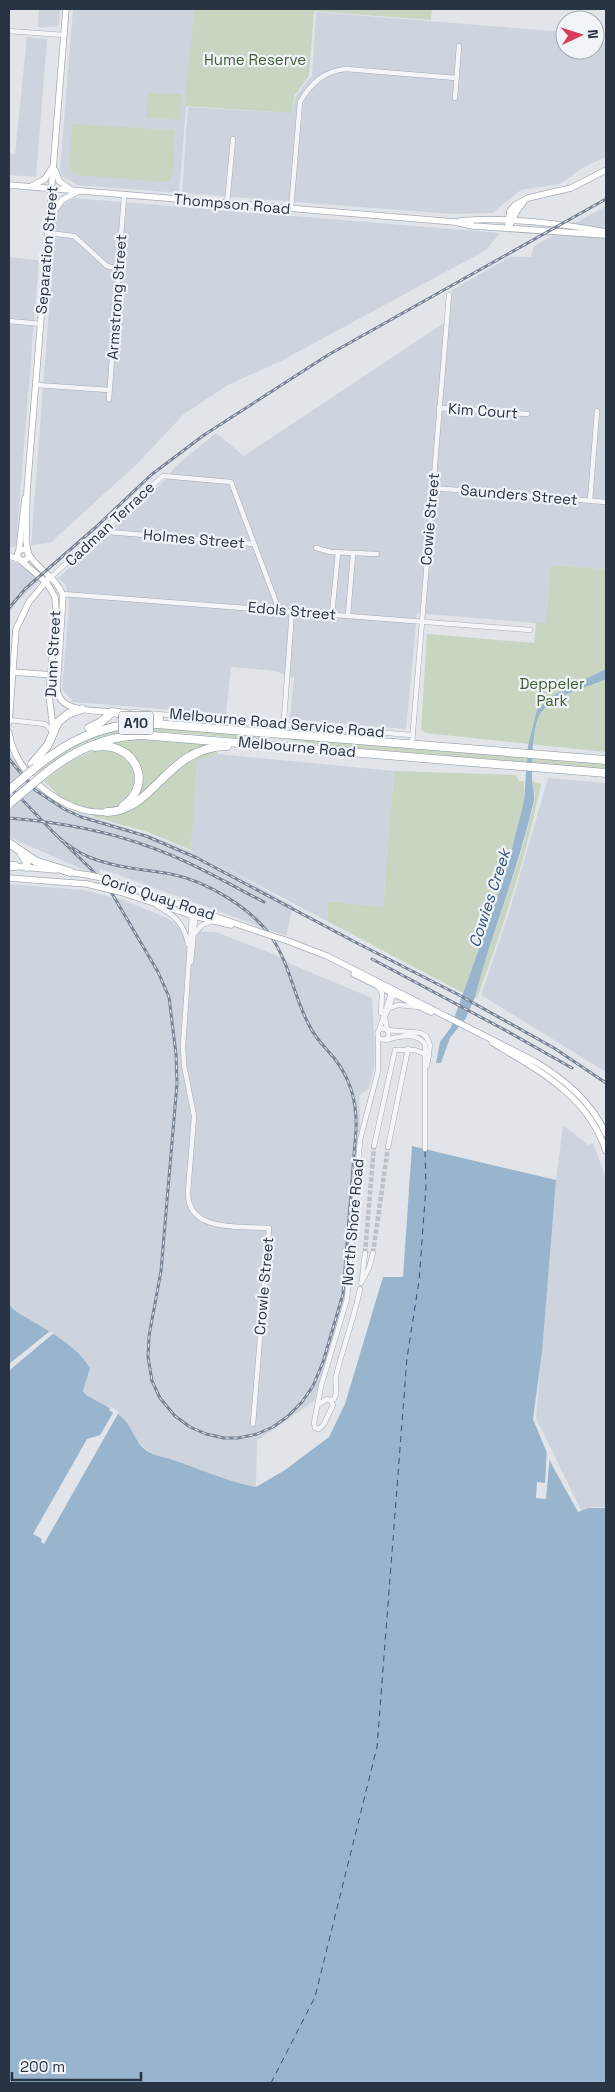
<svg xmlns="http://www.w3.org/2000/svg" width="615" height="2092" viewBox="0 0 615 2092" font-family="'Space Grotesk',sans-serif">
<rect width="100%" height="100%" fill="#e1e5ea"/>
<g fill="#ced4dd">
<path d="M39,9H60L59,25L56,27H38Z"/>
<path d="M73,9H194L179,193L78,185L62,177L60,169Z"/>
<path d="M316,12L565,32V50H595V42L606,43V157L584,167L560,184L521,190L492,213L450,214L182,193L188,107L291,113L296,96L312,75Z"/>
<path d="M27,37L47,39L36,177L9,175V153L15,154Z"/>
<path d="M74,198L500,233L486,250L281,361L228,385L184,414L136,465L50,543L31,545L56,216L62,205Z"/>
<path d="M606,206V569L551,565L546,624L417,613L406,729L290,719L294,678L276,671L231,667L226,714L73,702L62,689L69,605L66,585L58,578L164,481L176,466L216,433L244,456L450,319L452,290L510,257H531L534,246Z"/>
<path d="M9,257L39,260L16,546L9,548Z"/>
<path d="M9,560L26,567L40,580L17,602L9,614Z"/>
<path d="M9,753L38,789L66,809L154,837L196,853L191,850L197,759L218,754L394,771L383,907L328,901L327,921L215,862L293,906L286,936L116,874L100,869L99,873L82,869L9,837Z"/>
<path d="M548,778L606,783V1072L481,995L508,916Z"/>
<path d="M9,884L83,890L124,900L169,919L184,931L216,932L278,956L293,965L372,998L375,1048L374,1069L368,1090L359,1095L360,1127L343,1305L314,1401L257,1441L256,1487L213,1476L173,1460L161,1458L147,1450L135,1439L118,1414L86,1395L83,1390L90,1368L51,1334L14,1310L9,1304Z"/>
<path d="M563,1125L588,1145L593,1143L606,1178V1507H593L582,1512L536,1418L556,1180Z"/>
</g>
<g fill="#c7d5c1">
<path d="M194,9H432L431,20L314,11L309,76L295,95L291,113L185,106Z"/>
<path d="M148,93L181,94L180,120L147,118Z"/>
<path d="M72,124L175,130L173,170L170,180L165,182L74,175L70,168Z"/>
<path d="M551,565L606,569V752L425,733L421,729L427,634L534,643L536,623H546Z"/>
<path d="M149,726L227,732L274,739L255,740C208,736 139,724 95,739C74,745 57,759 39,772L38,771C68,740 108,729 149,726Z"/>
<path d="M150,738L211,744L218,754L197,760L191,850L148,832L94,817L90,810L62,799L44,781L70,761L115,741Z"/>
<path d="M290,738L606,764V769L332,746L289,740Z"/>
<path d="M394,771L516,775L519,781H524V801L505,876L463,993L327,921L328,901L383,907Z"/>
<path d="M532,781L541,784C526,857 503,928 477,998L475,997L480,977L521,853L534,803L535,793Z"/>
</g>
<g fill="#99b4cd">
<path d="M606,669V679C586,688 552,695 540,714C532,727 532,763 532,778C532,787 536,795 533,804C518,870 492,932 475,997L466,1018L450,1038L441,1063H436L440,1042L451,1027L505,876L524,801L528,746L537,710L548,698Z"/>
<path d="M412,1146L556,1180L542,1352L533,1419L552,1465L578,1512L589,1508H606V2083H9V1304L14,1310C40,1327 73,1341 90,1368L83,1391L86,1395C100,1403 117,1410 127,1423C134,1433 136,1443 147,1451C157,1457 166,1457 176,1461C205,1471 226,1481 256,1487L285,1470L329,1437L345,1404L383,1277H403Z"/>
</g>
<g fill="#e1e5ea">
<path d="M50,1331L54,1333L11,1369L9,1373V1364Z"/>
<path d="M111,1407L119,1412L44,1544L41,1542L42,1539L33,1534L87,1439L100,1435L113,1413L109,1410Z"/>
<path d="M547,1448L550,1454L546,1499L536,1498L537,1482L545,1483Z"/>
</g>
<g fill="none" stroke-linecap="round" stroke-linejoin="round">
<path stroke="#2f537a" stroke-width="1" stroke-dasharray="6 5" stroke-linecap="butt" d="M271,2083L315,1997L377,1747L407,1358L419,1281L426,1187L425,1150"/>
<g stroke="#bcc1c9" stroke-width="4.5" stroke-dasharray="4.5 2" stroke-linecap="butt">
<path d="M365,1253L374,1146"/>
<path d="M373,1253L388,1147"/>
</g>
<g stroke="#a6acb5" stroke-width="5.5">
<g id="street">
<path d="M9,31L64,35"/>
<path d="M455,98L459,46"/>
<path d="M227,204L233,139"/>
<path d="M291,209L300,102C311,83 324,71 346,69L456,78"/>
<path d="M48,233L74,236L107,266L119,269"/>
<path d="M9,321L41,324"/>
<path d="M36,385L109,390"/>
<path d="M109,399L124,196"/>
<path d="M439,408L527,414"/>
<path d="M433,488L606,502"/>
<path d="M590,501L597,411"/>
<path d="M105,528L109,532L254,544"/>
<path d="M316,548L331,552L377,554"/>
<path d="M51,577L163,476L231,482L279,610"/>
<path d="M63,594L530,630"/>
<path d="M332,614L338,553"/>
<path d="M348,615L353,554"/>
<path d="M133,712L412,735"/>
<path d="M9,720L45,724L53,732"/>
<path d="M283,733L292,611"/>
<path d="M412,743L449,295"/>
<path d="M157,906C175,915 184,924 188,944"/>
<path d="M192,914L183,1046L184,1065L194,1116L188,1192C187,1233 240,1226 269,1228L253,1424"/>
<path d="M195,933L202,925L213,921"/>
<path d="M191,962L196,909"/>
<path d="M378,987L382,993L381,1013"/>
<path d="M390,1008L398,1005L419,1007"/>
<circle cx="383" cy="1034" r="5.5"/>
<path d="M387,1030L421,1033L426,1036L430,1045L427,1066"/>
<path d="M387,1030L385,1017L394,994"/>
<path d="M379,1031L391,993"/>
<path d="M386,1040C398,1037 418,1031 425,1045V1149"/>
<path d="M374,1146L395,1050H415L429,1056"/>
<path d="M388,1147L408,1049"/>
<path d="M362,1279L365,1253"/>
<path d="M361,1283L369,1268L373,1253"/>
<path d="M330,1400L334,1399C339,1391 334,1384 336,1376C343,1347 354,1319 360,1289"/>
<path d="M319,1404L327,1399L331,1401L333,1405L324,1424L319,1429L315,1428L314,1423L321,1386L347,1299L360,1140L378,1071V1034"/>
</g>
</g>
<g stroke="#a6acb5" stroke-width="7">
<g id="secondary">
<path d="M55,170L59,181L70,189"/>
<path d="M9,185L455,222L473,226L606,235"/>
<path d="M32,186L45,179L52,168"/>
<path d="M51,215L62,200L77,192"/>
<path d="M460,221C498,216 566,224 605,232"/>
<path d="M508,224L510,211L515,205L528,198L571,188L606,170"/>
<path d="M510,225L516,212L523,203"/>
<circle cx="23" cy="555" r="5.5"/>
<path d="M19,550L25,498"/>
<path d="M28,552L26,541L27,491L66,9"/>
<path d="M28,553C37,570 57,577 63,596L57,688C58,713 94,710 112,712"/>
<path d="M9,556L19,559"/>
<path d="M20,560L47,583L55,597L56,611L49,695L53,728"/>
<path d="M12,672L53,675"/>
<path d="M9,722L16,629L29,602L48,579"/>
<path d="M9,733C15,775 65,816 107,812"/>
<path d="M11,866L56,870"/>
<path d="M68,872L88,875"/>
<path d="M9,878L87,884"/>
<path d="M107,879L257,931"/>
<path d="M120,892L194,916L231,925"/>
<path d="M288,941L327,956L534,1061C564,1079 591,1101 606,1134"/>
<path d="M354,974L431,1012"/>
<path d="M493,1043C540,1071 588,1096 606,1151"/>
</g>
</g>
<g stroke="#8792a2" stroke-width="9">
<g id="highway">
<path d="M89,728L101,722L112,712L159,719"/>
<path d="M95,747C133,740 156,783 123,806"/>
<path d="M32,764L48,745L58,722L68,714L82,709"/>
<path d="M36,767C68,741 101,725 144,723L606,760"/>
<path d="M42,776C72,751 102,737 141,735L606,773"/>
<path d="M107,812C155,811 166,747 227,746"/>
<path d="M9,843L35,861L70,872"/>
<path d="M22,855L26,860L27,867"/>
<path d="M9,866H15"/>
</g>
</g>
<use href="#street" stroke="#f4f5f8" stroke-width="4.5"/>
<use href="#secondary" stroke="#fff" stroke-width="5.5"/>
<use href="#highway" stroke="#fff" stroke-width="8"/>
<g stroke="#798495" stroke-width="3">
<g id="rail">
<path d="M9,608L25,589L96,527L151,475L204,435L328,355L606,199"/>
<path d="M9,759L35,790L64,809L81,817L146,836L197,858L355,942L459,995L554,1048L606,1083"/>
<path d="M9,786L55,834L89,867L110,890L158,972L169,997L176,1054L177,1084L161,1271L149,1336L148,1357L152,1381L160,1398L175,1416L190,1427L206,1434L224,1438H238L257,1434L273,1427L287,1417L302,1402L313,1386L323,1362L343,1294L356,1129C357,1103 351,1079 334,1058C325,1047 315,1038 309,1025C294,997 290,965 272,938C252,908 206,881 171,874C143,869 116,868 89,857C77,852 65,843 55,834"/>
<path d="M9,818C57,822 105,830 150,847C190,861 227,883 264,902"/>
<path d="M372,959L503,1029L572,1068"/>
</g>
</g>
<use href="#rail" stroke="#f0f4f8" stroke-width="1" stroke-dasharray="4" stroke-linecap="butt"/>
<g stroke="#a6acb5" stroke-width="7" stroke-linecap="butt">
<g id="secondary-bridge">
<path d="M88,875L107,879"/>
<path d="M87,884L120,892"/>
<path d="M257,931L288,941"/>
</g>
</g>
<g stroke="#8792a2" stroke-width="9" stroke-linecap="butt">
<g id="highway-bridge">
<path d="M9,790L36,767"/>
<path d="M9,804L42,776"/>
</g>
</g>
<use href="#secondary-bridge" stroke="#fff" stroke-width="5.5"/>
<use href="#highway-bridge" stroke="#fff" stroke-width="8"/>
</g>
<g text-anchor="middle" stroke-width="4.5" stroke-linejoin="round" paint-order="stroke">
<rect fill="#f0f4f8" stroke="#646d79" stroke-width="1" x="118.5" y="711.5" width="35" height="23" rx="4"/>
<g font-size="14" font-weight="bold" fill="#283343">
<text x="136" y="728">A10</text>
</g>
<g font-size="15" fill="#3e6034" stroke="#f0f4f8">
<text x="255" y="65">Hume Reserve</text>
<text x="552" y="689">Deppeler<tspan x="552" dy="17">Park</tspan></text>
</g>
<g font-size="15" fill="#283343" stroke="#f0f4f8">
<text transform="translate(232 204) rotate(5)" y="5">Thompson Road</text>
<text transform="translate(47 250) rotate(-85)" y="5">Separation Street</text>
<text transform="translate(117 297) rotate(-86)" y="5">Armstrong Street</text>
<text transform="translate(483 411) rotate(4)" y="5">Kim Court</text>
<text transform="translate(519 495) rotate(5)" y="5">Saunders Street</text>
<text transform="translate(430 519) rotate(-85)" y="5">Cowie Street</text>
<text transform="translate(110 524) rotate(-43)" y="5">Cadman Terrace</text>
<text transform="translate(194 539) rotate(5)" y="5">Holmes Street</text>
<text transform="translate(292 611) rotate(5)" y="5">Edols Street</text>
<text transform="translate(53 654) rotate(-87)" y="5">Dunn Street</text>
<text transform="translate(277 723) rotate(5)" y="5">Melbourne Road Service Road</text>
<text transform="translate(297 747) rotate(5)" y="5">Melbourne Road</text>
<text transform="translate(158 897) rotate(18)" y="5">Corio Quay Road</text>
<text transform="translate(353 1222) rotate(-85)" y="5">North Shore Road</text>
<text transform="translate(264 1286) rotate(-85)" y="5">Crowle Street</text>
</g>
<g font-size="16" font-style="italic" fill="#2f537a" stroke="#f0f4f8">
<text transform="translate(489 898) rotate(-72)" y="6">Cowies Creek</text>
</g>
</g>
<rect width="615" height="2092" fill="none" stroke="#283343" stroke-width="20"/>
<g transform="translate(580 35) rotate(86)"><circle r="24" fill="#f0f4f8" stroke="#a0a7b0"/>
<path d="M0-4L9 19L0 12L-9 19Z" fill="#d73e59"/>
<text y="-8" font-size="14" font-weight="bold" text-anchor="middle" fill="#283343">N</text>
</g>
<path d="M12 2072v8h129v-8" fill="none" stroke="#283343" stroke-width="2.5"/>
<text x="20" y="2072" font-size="15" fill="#283343" stroke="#f0f4f8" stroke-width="4" paint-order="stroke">200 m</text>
</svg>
